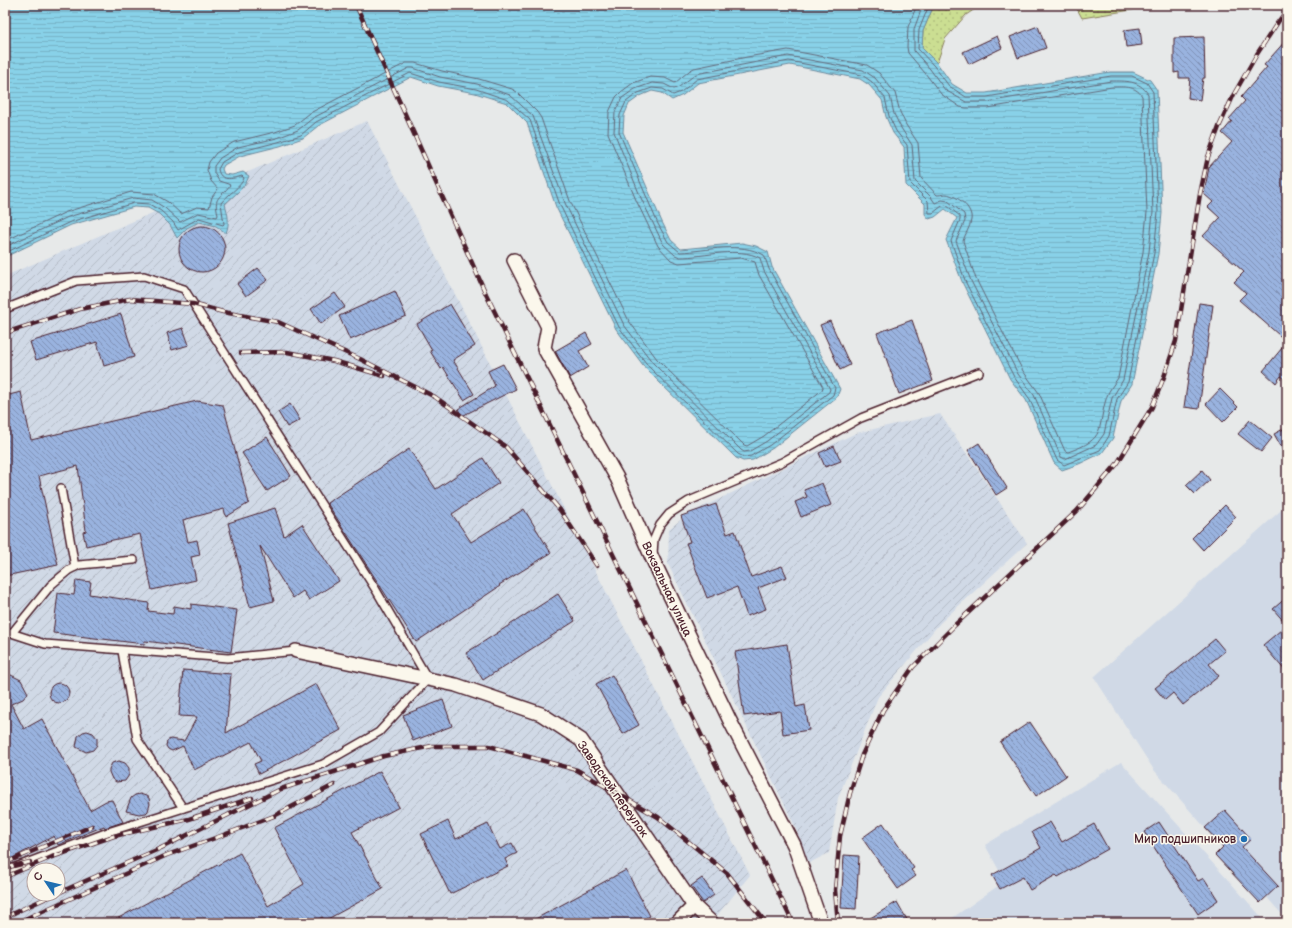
<svg xmlns="http://www.w3.org/2000/svg" width="1292" height="928" viewBox="0 0 1292 928" font-family="'Balsamiq Sans',sans-serif">
<defs>
<pattern id="industrial-furrows" width="10" height="10" patternUnits="userSpaceOnUse"><rect width="10" height="10" fill="#d0d9e6"/><path d="M-1 1l2-2M0 10L10 0M9 11l2-2" fill="none" stroke="#b4bac5"/></pattern>
<pattern id="grass-dots" width="8" height="8" patternUnits="userSpaceOnUse"><rect width="8" height="8" fill="#cbde92"/><path d="M2 2h.1M6 6h.1" fill="none" stroke="#b0be7e" stroke-width="1.8" stroke-linecap="round"/></pattern>
<pattern id="water-rules" width="6" height="5" patternUnits="userSpaceOnUse"><rect width="6" height="5" fill="#88d1e8"/><path d="M0 2.5h6" fill="none" stroke="#77b3c7"/></pattern>
<pattern id="building-back-hatch" width="6" height="6" patternUnits="userSpaceOnUse"><rect width="6" height="6" fill="#99b3df"/><path d="M-1 5l2 2M0 0l6 6M5-1l2 2" fill="none" stroke="#7f91b5"/></pattern>
</defs>
<rect width="100%" height="100%" fill="#e7e9e9"/>
<filter id="ink" filterUnits="userSpaceOnUse"><feTurbulence type="fractalNoise" baseFrequency=".025" numOctaves="2"/><feDisplacementMap in="SourceGraphic" scale="8" xChannelSelector="R" yChannelSelector="G"/><feConvolveMatrix kernelMatrix="1 2 1 2 8 2 1 2 1" color-interpolation-filters="sRGB"/></filter>
<g filter="url(#ink)">
<g fill="#d0d9e6">
<path d="M1287,505V920L1154,770L1094,677Z"/>
<path d="M1121,762L1267,923H950L948,921L1005,881L985,845Z"/>
</g>
<g fill="url(#industrial-furrows)" fill-rule="evenodd">
<path d="M367,121L750,875L711,923H5V276ZM34,870H58V894H34Z"/>
<path d="M940,414L1027,543L940,623L878,697L838,798L829,853L809,863L794,824L668,564L669,529L688,514L856,433Z"/>
</g>
<g fill="url(#grass-dots)" stroke="#8a7e5e">
<path d="M934,5H981L966,15L945,39L937,63L922,48L923,31Z"/>
<path d="M1075,5H1156V6L1082,18Z"/>
</g>
<path fill="url(#water-rules)" stroke="#6f8a9c" d="M5,5H934L923,31L922,48L937,63L952,84L967,93H986L1110,72H1133L1150,80L1157,90L1162,213L1158,254L1132,384L1121,401L1113,438L1102,453L1079,464L1062,470L1054,463L1026,400L1010,379L963,284L946,240L957,218L945,209L935,217L929,219L925,214V204L906,185L904,147L893,133L886,117L882,100L869,85L860,79L790,65L698,83L683,95L672,100L662,93L652,91L640,96L629,104L624,116L623,132L662,222L671,240L681,249L742,243L756,246L768,252L772,267L840,389L837,397L773,448L753,460L743,461L736,458L646,369L616,329L556,207L527,123L507,103L475,93L438,86L411,77L318,126L303,138L280,146L240,156L224,165L222,169L224,174L232,175L243,172L249,176C245,188 234,195 225,204C228,214 230,223 226,233L216,226L199,222L187,228L177,238L170,225L159,214L148,208L134,207L71,225L5,257Z"/>
<g fill="none" stroke-linecap="round" stroke-linejoin="round">
<g stroke="#636677" stroke-width="1">
<path d="M5,241L66,212L131,192L154,194L168,202L181,214L197,207L209,208L212,197L218,189L211,181L207,170L209,162L216,153L234,142L275,132L295,125L310,113L406,63H415L442,71L479,79L512,89L517,92L537,112L541,118L570,201L629,321L657,359L744,445L747,446L764,436L822,390L823,387L759,275L755,262L741,258L679,263L671,260L658,246L636,200L608,133L609,112L616,97L621,92L633,83L650,77L665,78L675,83L689,71L694,68L747,57L788,50L867,65L879,73L895,93L900,112L906,125L918,143L921,178L937,195C942,195 946,193 950,195C960,198 973,209 971,220C970,228 965,234 963,241L976,279L1003,333L1023,371L1039,393L1065,451L1068,452C1108,438 1096,430 1107,396C1109,390 1114,384 1118,378L1143,252L1147,212L1142,96C1135,85 1123,87 1112,87L988,108H966L960,107L941,94L925,73L908,53L907,47L908,27L917,5"/>
<path d="M5,247L68,217L133,198L152,200L165,208L180,222L198,213L217,217L218,215C213,196 220,199 230,185L228,184L219,181L214,173V166L220,158L238,147L277,138L298,130L313,118L409,68H413L440,77L477,84L510,95L533,116L565,203L624,325L653,363L741,450L744,452L750,451L767,441L829,392L830,389L764,271L760,258C738,246 705,257 680,257L675,255L663,244L641,198L614,132L615,112L622,98L635,89L652,83L664,84L674,89L679,87L696,74L788,56L863,70L875,78L890,96L894,114L901,128L912,145L915,181L931,197L935,203L942,200L948,201L964,214L965,221L956,241L971,281L1018,374L1034,395L1061,457L1065,459L1096,445L1104,434L1112,398L1123,380L1149,252L1153,212L1148,94C1139,80 1126,81 1111,81L987,102H966L945,90L930,69L914,51V29L923,5"/>
<path d="M5,253L70,222L134,203L149,204L161,211L173,222L178,230L199,218L223,225L224,224L221,203C227,195 242,186 244,178L242,176C232,179 220,182 218,169L222,162L239,152L278,142L301,135L316,122L410,73L439,82L476,89L508,100L530,120L560,205L619,327L649,367L738,454L744,457L751,456L770,445L833,395L835,388L769,269L764,255C739,241 708,251 680,252L668,242L658,224L619,132L620,115L626,102L638,93L652,88L663,89L673,95L681,92L697,79L789,61L862,75L872,82L885,98L889,116L896,131L907,145L910,183L928,201L929,213H933L942,206L946,205L960,216V220L951,241L966,283L1014,377L1029,398L1057,460L1064,465L1100,450L1109,436L1117,399L1128,382L1154,253L1158,212L1153,92L1147,83L1132,76H1111L987,97H966L949,86L934,66L918,49L919,30L929,5"/>
</g>
</g>
<g fill="url(#building-back-hatch)" stroke="#4a1f2b">
<path d="M1038,26L1046,48L1018,58L1010,37Z"/>
<path d="M1140,28L1142,45L1126,47L1124,30Z"/>
<path d="M997,36L1002,48L969,64L963,52Z"/>
<path d="M1204,37L1205,78H1203L1200,100L1188,98L1190,78H1179V72L1174,73V38Z"/>
<path d="M1287,39V381L1281,376L1276,383L1263,371L1287,342L1239,300L1246,293L1234,282L1244,272L1203,236L1220,218L1208,207L1213,202L1204,194L1209,167L1232,142L1222,133L1232,121L1229,119L1245,101L1241,97L1267,67L1264,65Z"/>
<circle cx="202" cy="249" r="23"/>
<path d="M258,268L268,280L246,296L237,284Z"/>
<path d="M395,291L406,316L350,340L339,316Z"/>
<path d="M335,293L345,307L321,324L311,309Z"/>
<path d="M1199,303L1213,305L1199,409L1184,407Z"/>
<path d="M450,304L475,346L453,360L474,394L464,400L443,367L441,369L430,351L432,350L417,324Z"/>
<path d="M121,314L134,357L104,366L97,342L36,360L30,342Z"/>
<path d="M912,320L933,381L899,394L877,333Z"/>
<path d="M830,321L850,365L840,370L820,325Z"/>
<path d="M183,328L189,345L172,350L167,333Z"/>
<path d="M586,333L592,344L579,351L588,367L570,378L555,351Z"/>
<path d="M503,364L516,389L462,416L458,409L495,386L488,371Z"/>
<path d="M1220,389L1238,407L1223,422L1206,404Z"/>
<path d="M21,392L31,440L197,401L223,405L249,503L226,517L224,509L183,520L188,542L197,540L200,555L191,557L196,580L152,590L140,534L86,546L83,532L86,531L78,466L39,476L58,565L5,576V396Z"/>
<path d="M290,404L300,420L287,427L278,412Z"/>
<path d="M1250,420L1272,438L1261,452L1238,434Z"/>
<path d="M1287,427V457L1274,434Z"/>
<path d="M267,437L291,476L267,491L242,453Z"/>
<path d="M979,443L1007,488L996,495L968,450Z"/>
<path d="M834,446L841,461L825,467L819,453Z"/>
<path d="M409,449L436,489L483,458L499,483L452,514L471,542L524,509L551,553L499,585L500,586L416,642L327,503Z"/>
<path d="M1202,470L1210,480L1195,494L1186,485Z"/>
<path d="M822,483L831,505L801,517L795,502L807,497L804,490Z"/>
<path d="M716,504L727,534L735,531L751,577L782,566L787,577L758,588L766,609L747,616L737,587L707,598L686,543L690,542L681,516Z"/>
<path d="M1225,505L1236,517L1203,550L1192,538Z"/>
<path d="M275,508L284,536L302,524L339,581L309,600L303,591L293,598L260,546L274,601L250,607L228,523Z"/>
<path d="M76,580L91,582L89,594L149,603L148,611L173,614L174,606L191,609V604L237,610L231,652L145,641L144,644L53,633L58,593L74,595Z"/>
<path d="M558,594L575,621L483,680L466,653Z"/>
<path d="M1287,597V673L1263,645L1287,625L1273,609Z"/>
<path d="M1215,639L1225,651L1209,664L1219,676L1183,705L1173,693L1165,700L1155,688Z"/>
<path d="M787,644L796,707L805,705L809,730L783,734L780,711L744,716L735,652Z"/>
<path d="M183,670L231,674L226,733L316,684L341,730L259,774L254,764L261,761L251,742L194,770L183,746L172,751L168,749L166,746L167,741L170,739L184,741L197,717L179,716Z"/>
<path d="M5,672L21,680L28,693L23,699L11,704L24,729L42,719L90,810L106,801L112,800L123,822L105,828L104,826L58,845L54,836L5,862Z"/>
<path d="M612,675L639,725L623,734L596,684Z"/>
<circle cx="59" cy="693" r="10"/>
<path d="M443,700L452,726L413,741L403,715Z"/>
<path d="M1030,722L1066,776L1036,796L1000,742Z"/>
<path d="M87,731L93,733L97,738V745L93,750L86,752L76,747L78,736L83,732Z"/>
<path d="M119,761L125,763L129,768V775L125,781L116,782L112,779L109,772V769L112,763Z"/>
<path d="M380,771L399,807L352,832L383,889L324,921L322,917L312,923H109L240,853L268,906L304,884L274,828Z"/>
<path d="M140,794L146,796L149,798L150,804L148,811L146,813L139,814L126,811L131,798L135,795Z"/>
<path d="M1225,810L1251,839L1242,847L1278,886L1260,903L1215,855L1223,847L1205,828Z"/>
<path d="M448,821L456,839L488,824L500,849L512,843L517,853L505,859L508,866L450,894L421,834Z"/>
<path d="M1050,822L1062,842L1094,824L1108,849L1058,877L1056,875L1030,890L1023,877L1000,889L992,875L1041,848L1032,832Z"/>
<path d="M1159,822L1198,881L1204,878L1218,900L1198,914L1144,832Z"/>
<path d="M883,823L914,868L911,870L916,876L898,889L862,838Z"/>
<path d="M844,855L859,856L856,909L841,908Z"/>
<path d="M626,870L650,916L637,923H528Z"/>
<path d="M702,878L714,895L703,903L691,886Z"/>
<path d="M897,902L909,923H862Z"/>
</g>
<g fill="none" stroke-linecap="round" stroke-linejoin="round">
<g stroke="#4a1f2b" stroke-width="10">
<g id="service">
<path d="M5,309L76,281L144,276L184,289L376,590L428,679L379,732L323,764L108,832L5,871"/>
<path d="M61,488L75,567"/>
<path d="M653,554L654,539L660,525L669,514L689,501L782,462L861,418L979,372"/>
<path d="M5,631L45,644L228,658L296,651"/>
<path d="M12,633L51,585L69,570L79,565L134,560"/>
<path d="M122,651L137,739L183,808"/>
</g>
</g>
<g stroke="#4a1f2b" stroke-width="16">
<g id="minor">
<path d="M514,260L548,327L544,348L617,478L653,560L730,721L794,845L821,923"/>
<path d="M296,651L456,685L541,714L581,740L694,906L712,923"/>
<path d="M677,923L694,906"/>
</g>
</g>
<use href="#service" stroke="#fbf7ec" stroke-width="7"/>
<use href="#minor" stroke="#fbf7ec" stroke-width="13"/>
<g stroke="#4a1f2b" stroke-width="4.5">
<g id="rail">
<path d="M356,5L486,294L793,923"/>
<path d="M5,333L80,309L130,299L193,304L223,312L278,322L360,359L435,397L506,447L560,510L597,566"/>
<path d="M241,353L287,352L334,361L384,376"/>
<path d="M5,863L92,826"/>
<path d="M5,868L30,862"/>
<path d="M5,877L52,857L114,836L189,819L252,798"/>
<path d="M58,893L161,848L281,789L384,756L432,746H489L577,770L658,817L727,873L766,923"/>
<path d="M5,917L55,894"/>
<path d="M16,923L167,855L218,837L274,816L334,785"/>
<path d="M838,923L835,890L840,836L850,793L862,755L883,710L913,667L955,625L1077,511L1117,464L1152,407L1164,377L1176,341L1200,194L1208,157L1219,127L1234,94L1257,54L1278,22L1287,10"/>
</g>
</g>
<use href="#rail" stroke="#fbf7ec" stroke-width="3" stroke-dasharray="9" stroke-linecap="butt"/>
</g>
</g>
<circle fill="#1f6fb2" stroke="#fbf7ec" stroke-width="1.5" cx="1244" cy="839" r="4"/>
<g text-anchor="middle" stroke-width="3" stroke-linejoin="round" paint-order="stroke">
<g font-size="12" fill="#4a1f2b" stroke="#fbf7ec">
<text transform="translate(667 589) rotate(65)" y="4">Вокзальная улица</text>
<text transform="translate(613 789) rotate(55)" y="4">Заводской переулок</text>
</g>
<g font-size="12" fill="#4a1f2b" stroke="#fbf7ec" text-anchor="end">
<text x="1236" y="843">Мир подшипников</text>
</g>
</g>
<rect width="1292" height="928" fill="none" stroke="#fbf7ec" stroke-width="20"/>
<rect x="10" y="10" width="1272" height="908" fill="none" stroke="#4a1f2b" stroke-width="1.5" filter="url(#ink)"/>
<g transform="translate(46 882) rotate(305)"><circle r="19" fill="#fbf7ec" stroke="#b4a19f"/>
<path d="M0-3L7 15L0 10L-7 15Z" fill="#1f6fb2"/>
<text y="-6" font-size="11" font-weight="bold" text-anchor="middle" fill="#4a1f2b">С</text>
</g>
</svg>
